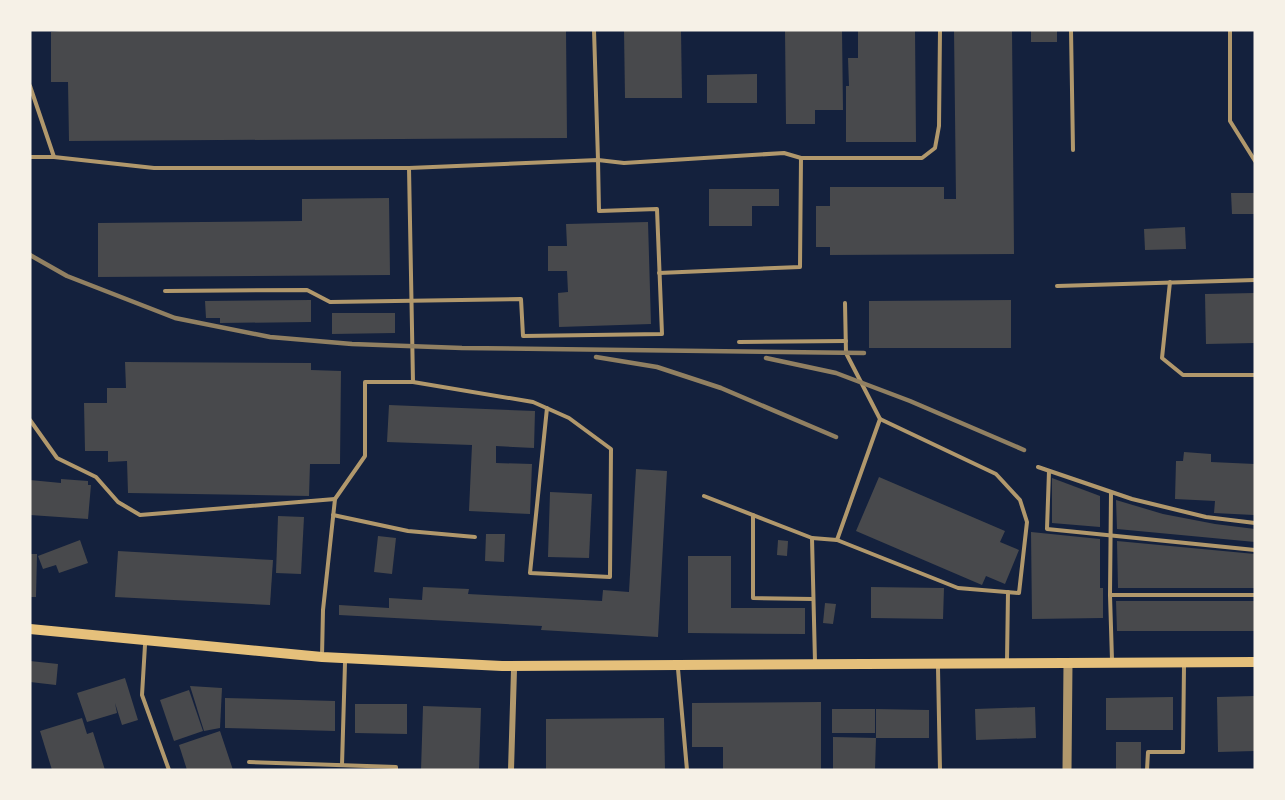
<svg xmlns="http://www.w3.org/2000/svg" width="1285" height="800" viewBox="0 0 1285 800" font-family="Manrope,sans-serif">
<rect width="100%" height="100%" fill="#14213d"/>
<g fill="#48494c">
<path d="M68,30H566L567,138L69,141L68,82H51V32Z"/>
<path d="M624,30H681L682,98H625Z"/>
<path d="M785,30H842L843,110H815V124H786Z"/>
<path d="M858,30H915L916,142H846V86H849L848,58H858Z"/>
<path d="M954,30H1012L1014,254L830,255V247H816V206H830V187H944V199H956Z"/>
<rect x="1031" y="30" width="26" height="12"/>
<path d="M757,74V103H707V75Z"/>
<path d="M709,189H779V206H752V226H709Z"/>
<path d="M1231,193H1255V214H1232Z"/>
<path d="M389,198L390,275L98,277V223L302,221V199Z"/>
<path d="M648,222L651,324L559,327L558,293L568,292L567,271H548V246H567L566,224Z"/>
<path d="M1185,227L1186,249L1145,250L1144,229Z"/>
<path d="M1255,293V343L1206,344L1205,294Z"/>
<path d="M311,300V322L220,323V318H206L205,301Z"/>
<path d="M1011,300V348H869V301Z"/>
<path d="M332,313H395V333L332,334Z"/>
<path d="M125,362L311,363V370L341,371L340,464H310L309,496L128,493L127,461L108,462V451H85L84,403H107V388H126Z"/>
<path d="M389,405L535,411L534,448L496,446V463L532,464L530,514L469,511L472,445L387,442Z"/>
<path d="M1184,452L1211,454V462L1255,464L1254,515L1214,513L1215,501L1175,499L1176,461H1183Z"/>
<path d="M636,469L667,471L658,637L541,630L542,626L339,615V605L389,608V598L422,600L423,587L469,589L468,594L602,601L603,590L629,592Z"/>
<path d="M879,477L1005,531L1000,542L1019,550L1005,584L986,576L982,585L856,531Z"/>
<path d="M1052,478L1100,496V527L1052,523Z"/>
<path d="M61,479L88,481V485H91L88,519L30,515V480L61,483Z"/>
<path d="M550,492L592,494L589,558L548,557Z"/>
<path d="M1116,500L1163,514L1215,524L1255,529V542L1117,529Z"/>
<path d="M278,516L304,517L301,574L276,573Z"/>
<path d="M1031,532L1100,539V588H1103V618L1032,619Z"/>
<path d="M486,534H505L504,562L485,561Z"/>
<path d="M378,536L396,538L392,574L374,572Z"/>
<path d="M80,540L88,563L59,573L56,565L43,569L38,556Z"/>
<path d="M778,540L788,541L787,556L777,555Z"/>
<path d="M1117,541L1255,554V588H1118Z"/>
<path d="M118,551L273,560L270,605L115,597Z"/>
<path d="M30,554H37L36,597H30Z"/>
<path d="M688,556H731V608H805V634L688,633Z"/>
<path d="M871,587L944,588L943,619L871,618Z"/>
<path d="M1116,601H1255V631H1117Z"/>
<path d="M825,603L836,604L833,624L823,623Z"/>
<path d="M30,661L58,664L56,685L30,682Z"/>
<path d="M125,678L138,720L122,725L115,703L117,713L87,722L77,693Z"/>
<path d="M190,686L222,688L220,728L204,731Z"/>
<path d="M189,690L203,731L174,741L160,700Z"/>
<path d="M1255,696V751L1218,752L1217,697Z"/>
<path d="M1173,697V730H1106V698Z"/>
<path d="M225,698L335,701V731L225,728Z"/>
<path d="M821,702V770H723V747H692V703Z"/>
<path d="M355,704H407V734L355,733Z"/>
<path d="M423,706L481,708L479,770H421Z"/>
<path d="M1035,707L1036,738L976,740L975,709Z"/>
<rect x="832" y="709" width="43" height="24"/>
<path d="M876,709L929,710V738H876L875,770H833V737L876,738Z"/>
<path d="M82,718L87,734L93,732L105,770H52L40,731Z"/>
<path d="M664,718L665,770H546V719Z"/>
<path d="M220,731L233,770H187L179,745Z"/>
<rect x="1116" y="742" width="25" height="28"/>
</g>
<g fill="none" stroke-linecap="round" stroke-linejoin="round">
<g stroke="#b1986c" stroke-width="4">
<path d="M594,30L598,160L624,163L784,153L801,158H922L935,148L939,126L940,30"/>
<path d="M1071,30L1073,150"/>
<path d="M1230,30V121L1255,161"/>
<path d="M30,86L54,157"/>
<path d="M30,157H54L154,168H409L598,160L599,211L657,209L662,334L523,336L521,299L330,302L307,290L165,291"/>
<path d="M659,273L800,267L801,158"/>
<path d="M1170,282L1162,358L1183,375H1255"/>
<path d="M1057,286L1255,280"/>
<path d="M739,342L846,341"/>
<path d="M413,382L533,402L569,418L611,449L610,577L530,573L547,408"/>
<path d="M30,420L57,458L96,477L118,502L140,515L335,499"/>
<path d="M1038,467L1132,499L1206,517L1255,523"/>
<path d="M1049,471L1047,529L1255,550"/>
<path d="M1111,493L1110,595L1112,660"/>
<path d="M704,496L812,538L837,540L880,419L846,353L845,303"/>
<path d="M333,515L408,531L475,537"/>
<path d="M753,515V598L813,599"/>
<path d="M812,538L815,662"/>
<path d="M837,540L958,588L1019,593L1027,522L1020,500L996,474L880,419"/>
<path d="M1110,595H1255"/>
<path d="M145,645L142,695L169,770"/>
<path d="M322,656L323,610L335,499L365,456V382H413L409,168"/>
<path d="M1007,661L1008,592"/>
<path d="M938,668L940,770"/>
<path d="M678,669L687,770"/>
<path d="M249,762L396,767V770"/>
<path d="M342,765L345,663"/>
<path d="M1147,770L1148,752H1183L1184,666"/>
</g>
<path stroke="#b1986c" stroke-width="6" d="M511,770L514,670"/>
<path stroke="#b1986c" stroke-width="9" d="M1067,770L1068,664"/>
<path stroke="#e5c07b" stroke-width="10" d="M30,629L322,657L502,666L1255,662"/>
<g stroke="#918062" stroke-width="4.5">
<path d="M30,255L67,276L175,318L270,337L352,344L462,348L864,353"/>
<path d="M596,357L657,367L721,388L836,437"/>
<path d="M766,358L836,373L910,401L1024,450"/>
</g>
</g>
<rect width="1285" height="800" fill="none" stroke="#f6f1e7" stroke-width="63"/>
</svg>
